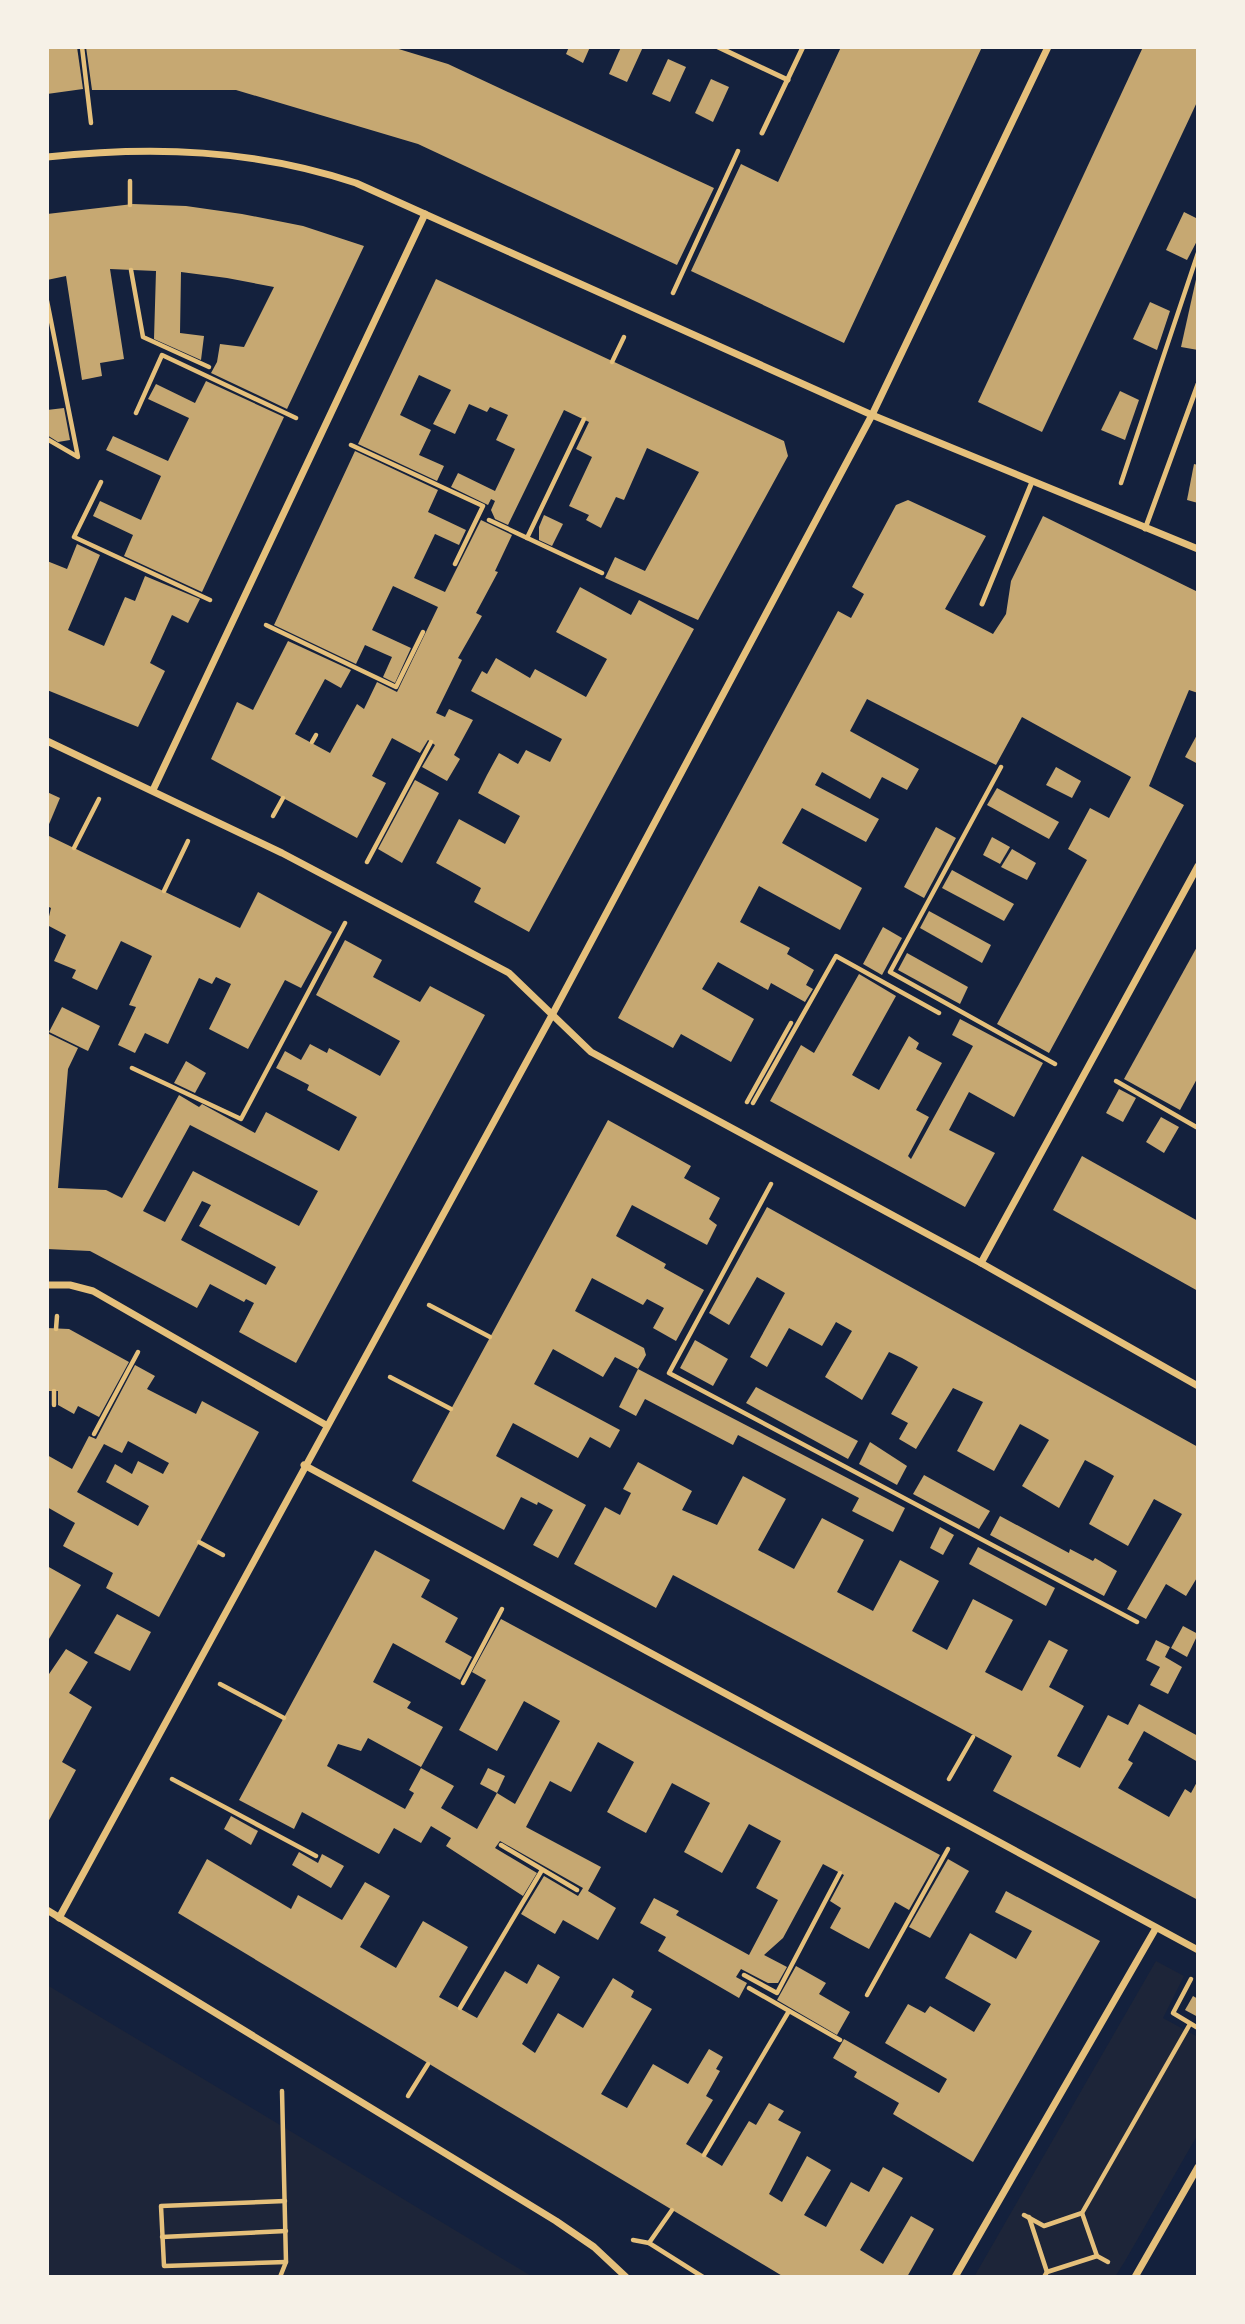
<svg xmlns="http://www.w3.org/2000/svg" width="1245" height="2324" viewBox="0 0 1245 2324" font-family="Signika,sans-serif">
<rect width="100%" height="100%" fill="#14213d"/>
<g fill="#1d2539">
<path d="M1156,1961L1184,1976L1163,2018L1198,2037V2134L1125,2261L1115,2277H974Z"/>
<path d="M47,1985L533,2277H47Z"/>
</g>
<g fill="#c6a872" fill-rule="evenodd">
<path d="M47,47H77L83,89L47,94Z"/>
<path d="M86,47H392L448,64L714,188L677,265L418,144L236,90H92Z"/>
<path d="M569,47H590L583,63L566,54Z"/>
<path d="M621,47H643L627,82L609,74Z"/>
<path d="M841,47H982L844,343L691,271L741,164L778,182Z"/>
<path d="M1143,47H1198V100L1042,432L978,402Z"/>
<path d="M668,59L686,67L670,102L652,94Z"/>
<path d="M711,79L729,87L713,122L695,113Z"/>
<path d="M133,204L186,206L242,214L303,226L364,246L287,409L211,373L217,362L220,344L244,347L274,287L227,278L181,272L180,333L204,336L201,360L154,339L156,271L110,269L124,359L100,363L102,376L82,380L66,276L47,280V214Z"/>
<path d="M1184,212L1198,219V239L1187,260L1166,250Z"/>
<path d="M1197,275H1198V350L1181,347Z"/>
<path d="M436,279L784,441L788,456L698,620L605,578L615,557L645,571L699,472L647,448L624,500L616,497L601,528L586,520L589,515L569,506L592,457L576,449L589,422L564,410L508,525L495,519L491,510L495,501L491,499L488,505L451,487L458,473L495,491L515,449L496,440L508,415L490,407L487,412L469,404L455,434L433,424L451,390L419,375L400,415L431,430L419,455L444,466L437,481L358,444Z"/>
<path d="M1150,302L1170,311L1157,350L1133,339Z"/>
<path d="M206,381L284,417L202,592L124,556L133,535L93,516L100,501L141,520L161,476L106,450L113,436L168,461L189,418L148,399L156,384L195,403Z"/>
<path d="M1120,391L1139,400L1125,440L1101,430Z"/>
<path d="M64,408L70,440L58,442L47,435V410Z"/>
<path d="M355,451L438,490L428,512L466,530L459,545L435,534L414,578L445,592L481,520L512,535L495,571L498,572L476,613L482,616L458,658L462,660L436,713L445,717L449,709L473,720L454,755L460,759L447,781L422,767L435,745L428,740L420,753L392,738L372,776L386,783L357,838L211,759L237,702L253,710L288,641L351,670L341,688L325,679L295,734L330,753L357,704L364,709L377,682L397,692L438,607L393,586L372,630L411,648L395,683L383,677L392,657L385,654L365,645L356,664L274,625Z"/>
<path d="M1194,464L1198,465V503L1187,500Z"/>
<path d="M908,500L986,536L945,609L993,634L1006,614L1011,581L1043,516L1198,592V693L1189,690L1149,786L1184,805L1049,1053L997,1024L1087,860L1068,849L1090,808L1109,818L1131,777L1022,717L996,765L867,699L850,731L919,769L907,790L882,777L870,799L822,772L815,785L879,819L866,842L802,808L782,843L862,888L840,930L759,886L740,922L790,948L787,954L814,970L806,985L813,989L805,1002L771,983L768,990L718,962L702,989L754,1019L731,1062L681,1034L673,1048L618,1018L838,611L851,618L864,594L852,587L896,505Z"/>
<path d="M544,515L563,524L552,546L539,540V527Z"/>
<path d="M77,544L100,555L68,630L104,646L125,597L135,601L145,576L200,599L188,623L172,615L150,663L165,671L138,727L47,690V561L67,569Z"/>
<path d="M580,587L631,615L639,600L694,629L529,932L474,902L481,888L436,863L459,819L505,844L520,816L478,793L487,775L499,753L518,764L526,750L550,762L562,739L471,691L482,671L487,674L496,658L530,678L535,669L586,697L607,659L556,632Z"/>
<path d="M1198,733V764L1185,757Z"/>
<path d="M1056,767L1081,781L1072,798L1046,785Z"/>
<path d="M415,780L439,793L402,863L378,849Z"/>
<path d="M997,788L1059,822L1049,839L987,805Z"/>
<path d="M47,792L60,798L47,829Z"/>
<path d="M936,827L956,838L924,898L904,887Z"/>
<path d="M47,835L240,928L258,892L332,932L301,988L285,980L248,1049L209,1029L231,984L216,977L212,984L199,978L168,1044L145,1033L135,1053L118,1045L136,1007L129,1005L152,956L121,941L97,990L72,978L76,970L54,961L66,935L47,925L51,908L47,906Z"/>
<path d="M992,837L1010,847L1000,864L983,855Z"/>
<path d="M1012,849L1036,863L1027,880L1001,867Z"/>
<path d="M952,870L1014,904L1004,921L942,888Z"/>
<path d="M929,911L991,945L982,963L920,928Z"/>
<path d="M883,927L902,938L882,975L863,964Z"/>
<path d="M345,940L382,960L373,977L420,1002L430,986L485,1015L296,1363L239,1332L254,1303L246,1299L244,1302L210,1284L197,1308L90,1251L47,1249V1033L78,1048L68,1069L58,1188L106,1190L122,1198L179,1095L199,1107L202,1104L255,1133L266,1112L339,1151L357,1117L307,1090L309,1085L276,1068L285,1051L301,1060L310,1044L327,1053L329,1048L380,1076L400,1041L316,995ZM190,1125L318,1191L299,1226L193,1171L165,1222L143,1211ZM202,1201L211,1205L199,1226L276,1267L266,1285L181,1240Z"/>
<path d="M1198,945V1077L1180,1110L1124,1079Z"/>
<path d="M907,953L968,987L960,1004L898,970Z"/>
<path d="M859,974L896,996L852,1075L879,1090L909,1036L919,1043L916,1049L942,1063L916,1110L929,1117L908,1156L911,1159L973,1046L952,1035L960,1019L1043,1063L1014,1117L969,1092L949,1130L995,1153L965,1207L770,1101L801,1045L814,1053Z"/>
<path d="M62,1007L100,1026L88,1051L49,1032Z"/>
<path d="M186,1061L206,1073L195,1093L174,1083Z"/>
<path d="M1119,1089L1136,1098L1123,1122L1106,1113Z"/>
<path d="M1161,1117L1179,1127L1164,1153L1146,1142Z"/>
<path d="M608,1120L691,1166L684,1178L720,1198L709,1219L717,1225L707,1245L632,1205L616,1236L666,1264L664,1268L704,1290L676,1341L653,1328L664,1308L647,1299L643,1305L592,1278L575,1311L644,1348L646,1355L638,1369L615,1357L603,1377L553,1349L534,1384L620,1430L610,1448L590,1437L578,1458L513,1423L496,1456L586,1505L558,1558L533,1545L553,1510L538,1502L537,1505L521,1497L504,1530L412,1481Z"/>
<path d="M1082,1156L1198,1221V1291L1053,1210Z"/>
<path d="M767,1207L1198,1447V1576L1186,1596L1166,1584L1146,1619L1127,1609L1182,1514L1154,1499L1128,1546L1089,1524L1114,1476L1100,1468L1085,1460L1059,1508L1022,1486L1049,1440L1035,1432L1020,1424L994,1471L957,1451L983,1402L953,1388L916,1449L899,1439L908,1423L891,1414L918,1367L902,1358L889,1352L862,1400L825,1377L852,1331L836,1322L822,1346L789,1328L767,1367L750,1357L785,1293L757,1277L729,1325L709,1313Z"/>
<path d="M47,1328L69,1329L129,1362L99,1417L78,1406L74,1414L58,1405V1391H47Z"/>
<path d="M695,1340L728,1359L713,1386L680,1368Z"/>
<path d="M135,1365L155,1376L147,1389L196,1414L202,1401L259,1432L159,1617L106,1588L113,1573L63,1546L75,1523L47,1507V1455L72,1469L89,1436L96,1439ZM128,1441L169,1463L163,1474L138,1461L132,1474L115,1464L106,1482L149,1506L138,1526L77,1492L104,1444L122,1453Z"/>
<path d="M638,1369L905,1508L893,1532L852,1511L859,1498L738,1435L733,1445L645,1399L636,1416L619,1407Z"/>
<path d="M756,1387L858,1441L848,1459L746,1403Z"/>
<path d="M870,1442L907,1466L897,1485L859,1464Z"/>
<path d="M638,1462L692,1491L682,1510L717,1525L743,1476L786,1499L758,1550L794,1569L822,1518L864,1540L837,1592L873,1611L900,1560L939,1581L912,1631L947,1650L973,1599L1013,1620L985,1672L1022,1691L1049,1640L1068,1650L1049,1687L1084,1706L1057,1756L1080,1768L1108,1715L1128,1725L1139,1704L1198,1736V1762L1144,1731L1128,1760L1133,1763L1118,1788L1169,1817L1185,1789L1191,1793L1198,1780V1900L993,1791L1012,1756L979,1738L673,1575L656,1608L574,1564L605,1507L620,1515L631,1493L623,1489Z"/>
<path d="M924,1475L990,1511L979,1529L913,1494Z"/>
<path d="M1000,1516L1069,1553L1070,1549L1093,1561L1095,1558L1117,1571L1104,1596L990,1535Z"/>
<path d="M940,1527L954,1535L943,1555L930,1548Z"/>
<path d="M978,1547L1055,1588L1046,1606L969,1564Z"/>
<path d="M375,1550L430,1580L421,1597L458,1618L445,1642L472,1657L460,1680L393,1643L373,1682L411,1702L407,1708L443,1727L421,1767L368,1738L361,1751L338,1744L327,1766L405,1809L414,1793L409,1790L421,1768L454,1786L441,1808L477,1829L497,1793L515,1804L560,1721L524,1701L497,1751L459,1730L486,1680L472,1672L501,1619L940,1855L909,1910L895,1902L869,1949L850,1939L830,1928L841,1908L830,1901L844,1875L823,1864L783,1938L764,1955L787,1967L778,1983H768L741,1969L736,1977L747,1983L739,1998L658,1951L666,1937L640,1923L654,1898L679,1911L676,1915L749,1955L778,1900L756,1888L781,1841L749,1824L722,1873L684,1852L710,1803L672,1783L646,1833L625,1822L607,1812L634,1762L598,1742L571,1792L550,1781L526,1827L601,1867L588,1891L616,1908L598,1940L563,1920L555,1934L521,1914L544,1876L578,1896L583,1888L500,1841L495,1848L537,1873L523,1896L446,1846L451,1838L431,1826L421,1843L394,1828L379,1854L302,1812L294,1829L239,1800Z"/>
<path d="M47,1566L81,1585L49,1639L47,1638Z"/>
<path d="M117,1614L151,1632L130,1671L94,1653Z"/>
<path d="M1183,1626L1198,1634L1187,1657L1171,1648Z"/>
<path d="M1156,1640L1170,1647L1165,1657L1182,1667L1168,1694L1150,1685L1160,1667L1146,1660Z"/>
<path d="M66,1649L88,1662L69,1693L92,1707L62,1762L76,1770L47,1824V1677Z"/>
<path d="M488,1768L505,1776L497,1793L480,1784Z"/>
<path d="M231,1816L258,1831L251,1845L224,1829Z"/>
<path d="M299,1852L318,1863L322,1854L344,1866L331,1888L292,1865Z"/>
<path d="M207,1859L291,1909L298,1895L342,1920L365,1882L390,1896L360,1947L396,1968L423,1921L468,1947L439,1997L477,2018L505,1971L527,1984L538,1964L560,1977L522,2044L535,2053L558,2013L583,2028L613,1978L634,1991L631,1997L652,2009L601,2094L627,2108L653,2064L688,2084L709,2049L723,2057L716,2069L720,2071L706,2096L713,2100L686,2144L722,2166L749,2121L756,2125L769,2103L784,2111L778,2120L801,2132L769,2194L782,2202L807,2156L831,2170L804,2215L826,2227L851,2182L869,2192L883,2167L903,2178L860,2250L883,2264L911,2216L934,2229L907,2277H784L178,1913Z"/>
<path d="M948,1859L969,1871L930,1938L909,1927Z"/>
<path d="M1006,1891L1100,1941L973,2162L893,2114L899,2103L854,2077L857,2072L833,2058L844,2039L939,2093L947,2079L885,2043L908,2004L925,2013L930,2006L974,2032L991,2004L945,1978L970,1933L1016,1959L1032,1931L995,1912Z"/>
<path d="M796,1966L826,1983L819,1994L850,2012L837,2035L777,2000Z"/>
<path d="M1193,1996L1198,1999V2017L1185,2010Z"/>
</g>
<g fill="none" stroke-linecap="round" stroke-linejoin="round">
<g stroke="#e5c07b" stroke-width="4.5">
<path d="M82,47L91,123"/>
<path d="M130,181V205"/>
<path d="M131,270L143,337L209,367"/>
<path d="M673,293L738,151"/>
<path d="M47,301L78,457L47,439"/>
<path d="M612,362L624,337"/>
<path d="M136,413L162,355L296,418"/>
<path d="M351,445L483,506L455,564"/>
<path d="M101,482L74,537L210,600"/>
<path d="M1121,483L1198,253"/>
<path d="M489,520L602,573"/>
<path d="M527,538L584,419"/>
<path d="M266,625L396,687L423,632"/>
<path d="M312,742L316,735"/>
<path d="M1001,767L890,972L1055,1064"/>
<path d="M273,816L283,798"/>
<path d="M74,848L99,799"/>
<path d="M367,862L431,742"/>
<path d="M164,891L188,841"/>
<path d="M132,1068L241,1119L345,923"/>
<path d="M1116,1081L1198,1128"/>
<path d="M747,1102L791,1023"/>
<path d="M753,1103L836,956L939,1013"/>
<path d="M771,1184L669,1373L1137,1622"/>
<path d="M429,1305L490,1337"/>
<path d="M56,1329L57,1316"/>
<path d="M390,1377L451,1409"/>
<path d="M54,1391V1405"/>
<path d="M94,1434L138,1352"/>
<path d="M199,1542L223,1555"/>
<path d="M463,1683L502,1609"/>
<path d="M220,1684L284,1718"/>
<path d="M172,1779L316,1856"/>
<path d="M949,1779L973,1737"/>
<path d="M501,1845L577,1890"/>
<path d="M744,1975L777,1993L840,1873"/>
<path d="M1191,1979L1173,2013L1198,2028"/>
<path d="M749,1988L840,2040"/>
<path d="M867,1995L948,1849"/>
<path d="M460,2008L542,1870"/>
<path d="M408,2096L428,2064"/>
<path d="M704,2155L789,2011"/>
<path d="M285,2201L161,2206L164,2266L286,2262"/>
<path d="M1082,2213L1097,2256L1108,2262"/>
<path d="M1024,2215L1044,2226L1082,2213L1190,2024"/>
<path d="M1029,2217L1047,2272"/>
<path d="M162,2237L286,2231"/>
<path d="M633,2240L649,2243L703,2277"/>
<path d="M649,2243L672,2210"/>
<path d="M280,2277L286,2262L282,2091"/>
<path d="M1044,2277L1047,2272L1097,2256"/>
</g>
<g stroke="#e5c07b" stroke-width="5">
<path d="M718,47L788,80"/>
<path d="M762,133L803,47"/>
<path d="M1145,529L1198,384"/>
<path d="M982,604L1032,482"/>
</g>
<g stroke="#e5c07b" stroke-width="7">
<path d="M47,157C153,146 254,149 356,183L872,415L1198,549"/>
<path d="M47,741L282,853L509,973L591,1052L981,1263L1198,1386"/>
<path d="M153,790L425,214"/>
<path d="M981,1263L1198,866"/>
<path d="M47,1285H70L93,1291L326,1425"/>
<path d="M304,1465L1198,1950"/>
<path d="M47,1910L556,2221L594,2247L626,2277"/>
<path d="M59,1918L551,1017L872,415L1048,47"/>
<path d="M955,2277L1156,1928"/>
<path d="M1135,2277L1198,2167"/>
</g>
</g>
<rect width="1245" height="2324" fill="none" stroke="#f6f1e7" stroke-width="98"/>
</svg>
